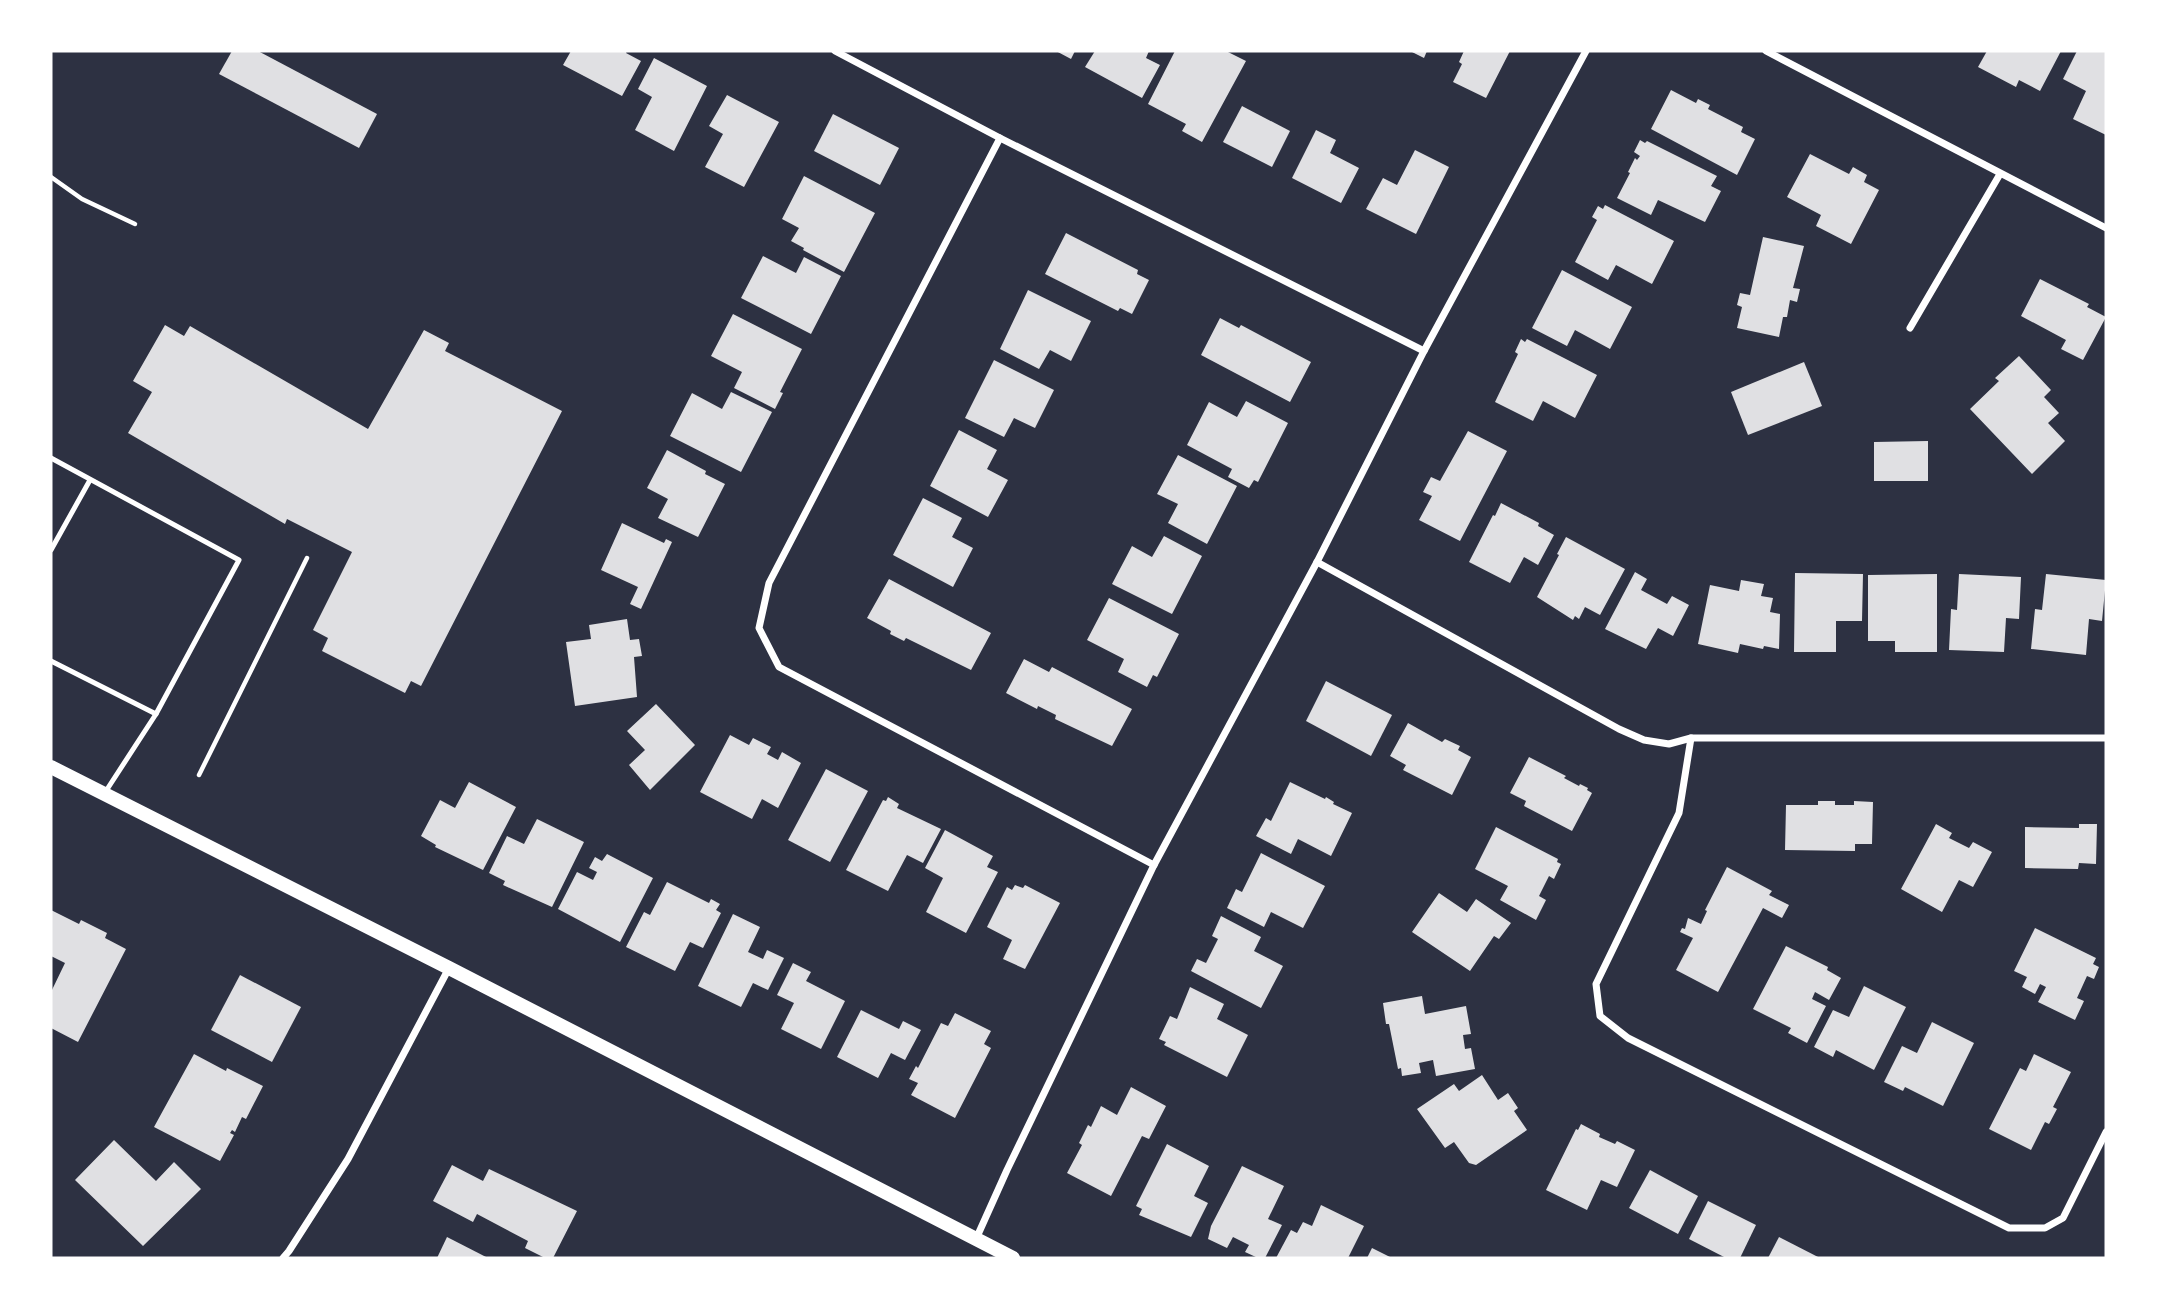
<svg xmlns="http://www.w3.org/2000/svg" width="2157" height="1309" viewBox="0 0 2157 1309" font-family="'Titillium Web',sans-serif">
<rect width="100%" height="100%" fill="#2d3142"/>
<g fill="#e0e0e3">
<path d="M232,51H258L377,114L359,148L219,74Z"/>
<path d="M571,51H627L626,53L641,61L622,96L563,65Z"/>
<path d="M1056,51H1075L1071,59Z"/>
<path d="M1095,51H1149L1146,58L1160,65L1142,98L1085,67Z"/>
<path d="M1175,51H1226L1246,61L1202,142L1182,131L1186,124L1148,104Z"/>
<path d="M1410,51H1427L1424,58Z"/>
<path d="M1464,51H1510L1486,98L1453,82L1462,64L1459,62Z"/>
<path d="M1987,51H2061L2040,91L2019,80L2016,87L1978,67Z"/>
<path d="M2077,51H2106V135L2073,119L2086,91L2063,79Z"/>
<path d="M654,58L707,86L674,151L635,130L652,97L638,89Z"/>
<path d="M1671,90L1696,103L1698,99L1710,105L1708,109L1743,127L1741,132L1755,139L1737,175L1651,129Z"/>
<path d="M727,95L779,122L744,187L705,167L723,134L709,126Z"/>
<path d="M1242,106L1290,131L1272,167L1223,142Z"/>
<path d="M833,114L899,148L880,185L814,151Z"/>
<path d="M1316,130L1336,140L1330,153L1359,168L1341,203L1292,178Z"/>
<path d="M1640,140L1645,143L1647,141L1717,176L1711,186L1721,191L1705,222L1658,200L1651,215L1617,198L1630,173L1628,172L1635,158L1637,160L1640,156L1634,152Z"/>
<path d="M1415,150L1449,167L1416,234L1366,209L1383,178L1397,185Z"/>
<path d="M1810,154L1849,174L1853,167L1867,175L1864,182L1879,190L1851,244L1816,226L1821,215L1787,197Z"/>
<path d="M804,176L875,213L844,272L803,250L804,248L791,241L799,228L782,219Z"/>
<path d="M1605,205L1674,241L1652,284L1616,265L1608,280L1575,262L1597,220L1592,217L1598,206L1603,209Z"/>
<path d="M1066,233L1138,270L1137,274L1149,280L1132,314L1120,308L1118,311L1045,274Z"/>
<path d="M1763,237L1804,246L1793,288L1800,289L1797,302L1790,300L1787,317H1783L1779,337L1737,328L1742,307L1737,305L1740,293L1750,295Z"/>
<path d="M763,256L796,273L804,257L841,276L811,334L741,298Z"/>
<path d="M1562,270L1632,307L1610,349L1575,330L1567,346L1532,328Z"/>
<path d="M2040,279L2089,304L2087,307L2106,317L2083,360L2061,349L2066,340L2021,316Z"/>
<path d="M1028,290L1091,321L1071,361L1050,350L1039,369L1000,349Z"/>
<path d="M733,314L802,349L780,392L783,393L775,409L734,388L742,372L711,356Z"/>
<path d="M1220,318L1239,328L1241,325L1311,362L1290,402L1201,355Z"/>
<path d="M165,325L184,336L190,326L368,429L424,330L449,343L445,351L562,411L421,686L411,681L405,693L322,651L328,638L313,630L352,552L287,519L285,524L128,433L152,392L133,381Z"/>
<path d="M1521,339L1525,342L1527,339L1597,375L1575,418L1543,401L1533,421L1495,402L1518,354L1515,352Z"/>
<path d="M2019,356L2051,390L2044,397L2059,413L2048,423L2065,441L2032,474L1970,409L1999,381L1995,378Z"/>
<path d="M994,360L1054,390L1035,428L1014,418L1004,437L965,418Z"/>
<path d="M1804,362L1822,406L1748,435L1731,392Z"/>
<path d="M731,392L772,412L741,472L670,436L692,393L722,409Z"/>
<path d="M1246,401L1288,423L1258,482L1254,480L1249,488L1228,477L1232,469L1187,445L1209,402L1237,417Z"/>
<path d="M959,430L997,450L987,469L1008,480L988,517L930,486Z"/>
<path d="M1468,431L1507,451L1460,541L1419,520L1432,496L1423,492L1431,477L1440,481Z"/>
<path d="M1928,441V481H1874V442Z"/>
<path d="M667,450L706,471L705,474L725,484L698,537L658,518L668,499L647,488Z"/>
<path d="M1178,455L1237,486L1207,544L1168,523L1178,504L1157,494Z"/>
<path d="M923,498L962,518L952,537L973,548L953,587L893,555Z"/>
<path d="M1501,503L1539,523L1538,526L1554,535L1538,565L1524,557L1510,583L1469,562L1493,515L1495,516Z"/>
<path d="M622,523L664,543L666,539L672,542L641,609L630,604L638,587L601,570Z"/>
<path d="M1164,536L1202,556L1172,614L1112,584L1132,546L1152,557Z"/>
<path d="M1566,537L1625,569L1600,615L1585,607L1579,619L1575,616L1573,620L1537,597L1559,555L1557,554Z"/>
<path d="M1635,572L1647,579L1641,590L1667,604L1672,596L1689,605L1673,636L1658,628L1646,649L1605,629Z"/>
<path d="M1795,573L1863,574L1862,621H1836V652H1794Z"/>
<path d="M1937,574V652H1895V641H1868V575Z"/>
<path d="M1959,574L2021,577L2019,619L2006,618L2004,652L1949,650L1951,609L1957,610Z"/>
<path d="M2046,574L2106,580L2102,621L2089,619L2086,655L2031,649L2035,609L2042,610Z"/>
<path d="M889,579L991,633L971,670L906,638L904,641L890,634L891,631L867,618Z"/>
<path d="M1741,580L1764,584L1761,596L1773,598L1770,612L1780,614L1779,649L1764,646L1763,649L1740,644L1738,653L1698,644L1710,585L1739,591Z"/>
<path d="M1109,598L1179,634L1157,677L1153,675L1147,687L1118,672L1124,659L1087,640Z"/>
<path d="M627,619L630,640L639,639L642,656L634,657L637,697L575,706L566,642L591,639L589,625Z"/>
<path d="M1024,659L1049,672L1052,667L1132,709L1112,746L1055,719L1056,715L1038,706L1037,709L1006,693Z"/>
<path d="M1326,681L1392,715L1371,756L1306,721Z"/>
<path d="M656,704L695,745L650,790L629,765L645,750L627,731Z"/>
<path d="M1408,723L1442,742L1445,739L1460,746L1458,750L1471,757L1452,795L1403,770L1406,765L1390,756Z"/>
<path d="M730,735L749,745L753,738L771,747L767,754L778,760L782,752L801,763L778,808L762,799L752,819L700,792Z"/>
<path d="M1529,757L1566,776L1564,778L1579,786L1580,784L1588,788L1587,790L1592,793L1572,831L1524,806L1526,801L1510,793Z"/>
<path d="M826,769L868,791L830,862L788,840Z"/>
<path d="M469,782L516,807L483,870L435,847L436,845L421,836L440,800L455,808Z"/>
<path d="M1290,782L1325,799L1326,797L1334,802L1333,804L1352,813L1331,856L1298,839L1291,854L1256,836L1266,818L1271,821Z"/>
<path d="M888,797L899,804L897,808L941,829L923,863L907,855L888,891L846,870L883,800L886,801Z"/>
<path d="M1818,801H1835V805H1854V801L1873,802L1872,844H1855V851L1785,850L1786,805H1818Z"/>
<path d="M537,819L584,842L552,907L503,885L505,881L489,873L507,836L524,844Z"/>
<path d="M1936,824L1952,833L1949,838L1969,848L1973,842L1992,852L1973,887L1959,880L1942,912L1901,889Z"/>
<path d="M2079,824H2097L2096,864L2079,863L2078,869L2025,868V827L2079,828Z"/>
<path d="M1496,827L1558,859L1557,862L1561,864L1554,879L1549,876L1539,896L1546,900L1536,920L1500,900L1508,886L1475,869Z"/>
<path d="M945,830L993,856L987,867L998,872L966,933L926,912L943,878L925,868Z"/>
<path d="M1261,853L1325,886L1303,928L1271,912L1264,927L1227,908L1236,889L1242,892Z"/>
<path d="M607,854L653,878L620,942L558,909L577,872L593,880L597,872L589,868L595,857L602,861Z"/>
<path d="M1727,867L1772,891L1769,895L1789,905L1782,918L1763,908L1718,992L1676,970L1693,938L1680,932L1682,928L1685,929L1688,918L1701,924L1707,911L1705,910Z"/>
<path d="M667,882L709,903L711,899L720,904L716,910L721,913L703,948L690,942L675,971L626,947L644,912L650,915Z"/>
<path d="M1015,885L1023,888L1025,885L1060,903L1025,969L1003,959L1012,940L987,927L1007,887L1012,890Z"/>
<path d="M1439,893L1467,912L1476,899L1511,923L1499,939L1494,936L1470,971L1412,932Z"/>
<path d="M51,910L79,924L81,920L107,933L105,938L126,949L78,1042L51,1028V992L65,963L51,956Z"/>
<path d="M733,914L760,927L748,952L763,959L767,950L784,958L768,990L753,983L741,1007L698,986Z"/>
<path d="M1221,916L1261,937L1254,951L1283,966L1261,1008L1191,971L1197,959L1206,963L1218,939L1212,936Z"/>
<path d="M2035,928L2096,958L2093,964L2099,967L2094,979L2087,976L2077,998L2084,1001L2075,1020L2038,1002L2046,987L2040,984L2035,994L2022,987L2027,977L2014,971Z"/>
<path d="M1786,946L1828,967L1827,970L1841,978L1829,1000L1815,992L1812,999L1826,1006L1807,1043L1788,1033L1791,1028L1753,1009Z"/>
<path d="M793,963L811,972L806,981L845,1001L821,1049L781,1029L794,1003L777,995Z"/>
<path d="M240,975L301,1007L272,1062L211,1030Z"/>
<path d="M1864,986L1906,1007L1874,1070L1836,1050L1833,1057L1814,1047L1833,1010L1849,1017Z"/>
<path d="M1190,987L1224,1004L1217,1019L1248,1035L1227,1077L1164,1045L1166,1042L1159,1039L1170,1016L1177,1019Z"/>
<path d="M1422,996L1425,1014L1466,1006L1471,1034L1463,1035L1465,1049L1471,1048L1475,1069L1436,1076L1433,1060L1419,1063L1421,1073L1402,1076L1401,1068L1398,1069L1389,1024H1386L1383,1003Z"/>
<path d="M861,1010L899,1029L903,1021L921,1030L905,1060L891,1053L878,1078L837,1057Z"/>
<path d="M955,1013L991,1031L984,1044L991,1048L955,1118L911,1095L918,1083L909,1079L916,1066L918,1068L941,1023L948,1026Z"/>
<path d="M1932,1022L1974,1043L1943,1106L1905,1087L1903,1091L1884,1082L1902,1046L1917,1053Z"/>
<path d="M194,1054L226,1071L227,1068L263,1086L246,1119L242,1117L235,1132L232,1130L230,1133L234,1135L220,1161L154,1127Z"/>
<path d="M2034,1054L2071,1072L2053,1107L2057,1109L2049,1124L2045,1122L2031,1150L1989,1129L2020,1068L2026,1071Z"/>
<path d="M1482,1075L1498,1100L1508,1093L1518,1108L1514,1111L1527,1130L1476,1165L1469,1163L1454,1142L1445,1148L1417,1109L1454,1084L1459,1091Z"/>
<path d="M1131,1087L1166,1106L1149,1139L1142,1136L1111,1196L1067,1173L1082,1145L1079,1143L1088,1125L1091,1127L1101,1106L1117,1115Z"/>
<path d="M1581,1124L1600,1134L1599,1137L1615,1144L1617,1141L1635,1150L1617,1187L1601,1180L1587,1210L1546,1190L1576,1129L1578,1130Z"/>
<path d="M114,1140L156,1181L174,1162L201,1189L143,1246L75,1180Z"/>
<path d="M1167,1144L1209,1166L1194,1196L1208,1203L1191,1237L1139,1215L1142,1209L1136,1206Z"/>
<path d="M452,1165L483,1181L489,1169L577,1211L553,1258H545L525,1248L528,1241L477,1214L473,1222L433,1201Z"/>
<path d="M1242,1166L1284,1186L1268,1219L1282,1225L1265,1258H1258L1245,1252L1249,1245L1233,1237L1227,1248L1208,1239L1211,1226Z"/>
<path d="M1650,1170L1698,1196L1678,1234L1629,1208Z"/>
<path d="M1708,1201L1756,1225L1740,1258H1726L1689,1239Z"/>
<path d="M1321,1205L1364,1226L1348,1258H1276L1291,1230L1297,1233L1303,1222L1312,1226Z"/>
<path d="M447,1237L488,1258H437Z"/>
<path d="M1779,1237L1820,1258H1768Z"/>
<path d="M1372,1248L1392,1258H1367Z"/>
</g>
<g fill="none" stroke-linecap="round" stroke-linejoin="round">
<g stroke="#fff" stroke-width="4.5">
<path d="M51,177L82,199L135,224"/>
<path d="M199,775L307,558"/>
</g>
<g stroke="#fff" stroke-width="5">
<path d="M51,458L239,560L156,714L106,791"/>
<path d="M51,550L90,480"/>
<path d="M51,661L156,714"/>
</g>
<g stroke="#fff" stroke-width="7">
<path d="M835,51L1000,138L1424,351"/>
<path d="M1766,51L2106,228"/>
<path d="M1000,138L769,583L759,628L779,667L1154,865"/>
<path d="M1910,328L2000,174"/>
<path d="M1317,562L1619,729L1644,740L1669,744L1691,738H2106"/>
<path d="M1691,738L1679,813L1596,984L1600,1016L1628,1038L2009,1228H2045L2063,1218L2106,1132"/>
<path d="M976,1239L1007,1170L1154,865L1317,562L1424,351L1586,51"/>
<path d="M283,1258L289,1251L348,1159L449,968"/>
</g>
<path stroke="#fff" stroke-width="14" d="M51,767L449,968L1013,1258"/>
</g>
<rect width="2157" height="1309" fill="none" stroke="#ffffff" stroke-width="105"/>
</svg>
